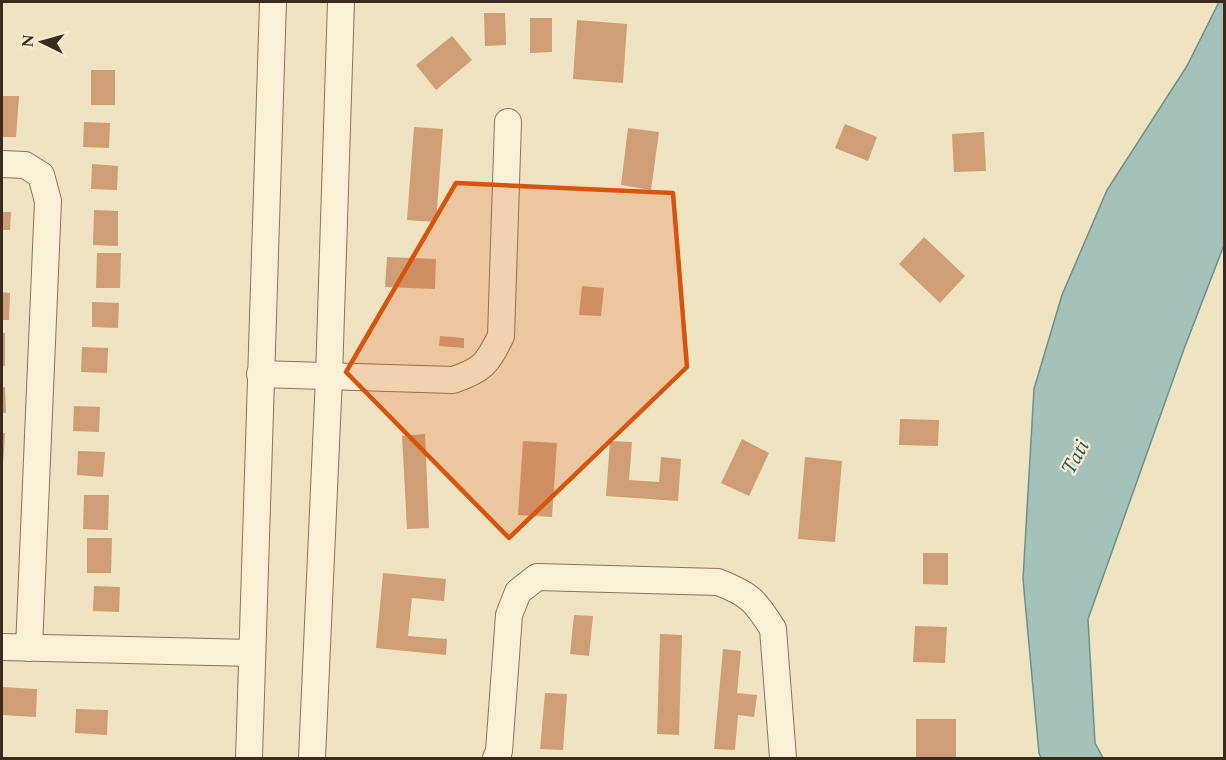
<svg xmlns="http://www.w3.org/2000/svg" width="1226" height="760" viewBox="0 0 1226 760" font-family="Spectral,serif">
<rect width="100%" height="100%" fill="#f0e3c2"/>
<path fill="#a5c2ba" stroke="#6b9188" stroke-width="1.5" d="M1219,2H1224V245L1184,349L1088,619L1095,743L1103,758H1041L1039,753L1023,579L1034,389L1062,295L1107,190L1187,66Z"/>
<g fill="#cf9e77">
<path d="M484,13H505L506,45L485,46Z"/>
<path d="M530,18H552V52L530,53Z"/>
<path d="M577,20L627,24L623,83L573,79Z"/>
<path d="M452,36L472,60L436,90L416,65Z"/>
<rect x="91" y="70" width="24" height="35"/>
<path d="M2,96H19L16,137H2Z"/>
<path d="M84,122L110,123L109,148L83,147Z"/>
<path d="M845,124L877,137L868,161L835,148Z"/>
<path d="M414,127L443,129L436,222L407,220Z"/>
<path d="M628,128L659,132L651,190L621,185Z"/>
<path d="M984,132L986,171L954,172L952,134Z"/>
<path d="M92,164L118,166L117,190L91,189Z"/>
<path d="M94,210L118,211V246L93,245Z"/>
<path d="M2,212H11L10,230H2Z"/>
<path d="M924,237L965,276L940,303L899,264Z"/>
<path d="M97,253H121L120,288H96Z"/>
<path d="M387,257L436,259L435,289L385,287Z"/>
<path d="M582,286L604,288L601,316L579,315Z"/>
<path d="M2,292L10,293L9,320H2Z"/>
<path d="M92,302L119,303L118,328L92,327Z"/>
<rect x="2" y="333" width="3" height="33"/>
<path d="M440,336L464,338V348L439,346Z"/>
<path d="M82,347L108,348L107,373L81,372Z"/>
<path d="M2,387H5L6,413H2Z"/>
<path d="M74,406L100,407L99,432L73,431Z"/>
<path d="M900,419L939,420L938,446L899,445Z"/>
<path d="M2,433H5L3,465H2Z"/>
<path d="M425,434L429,528L407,529L402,436Z"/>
<path d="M742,439L769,453L749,496L721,483Z"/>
<path d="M523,441L557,443L552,517L518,515Z"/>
<path d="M610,441L632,442L629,480L659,482L661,457L681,459L678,501L606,496Z"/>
<path d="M78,451L105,452L103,477L77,475Z"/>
<path d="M805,457L842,461L835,542L798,539Z"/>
<path d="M84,495H109L108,530L83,529Z"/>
<path d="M87,538H112L111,573H87Z"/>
<path d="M923,553H948V585L923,584Z"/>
<path d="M383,573L446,579L444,601L412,598L408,636L447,639L446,655L376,648Z"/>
<path d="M94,586L120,587L119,612L93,611Z"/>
<path d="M574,615L593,616L589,656L570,654Z"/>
<path d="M915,626L947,627L945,663L913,662Z"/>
<path d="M660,634L682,635L679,735L657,734Z"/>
<path d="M723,649L741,651L737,693L757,695L754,717L738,715L735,750L714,749Z"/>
<path d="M2,687L37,689L36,717L2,715Z"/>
<path d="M545,693L567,694L563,750L540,749Z"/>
<path d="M76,709L108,710L107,735L75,733Z"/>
<rect x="916" y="719" width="40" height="39"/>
</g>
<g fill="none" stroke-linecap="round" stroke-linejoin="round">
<g stroke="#8a7459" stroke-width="28">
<g id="minor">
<path d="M2,164L25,165L41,175L48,201L29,648"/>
<path d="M260,374L453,380C483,370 487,364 501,336L508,122"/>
<path d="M2,647L252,653"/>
<path d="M249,758L273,2"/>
<path d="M312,758L329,377L341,2"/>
<path d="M496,758L499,751L509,615L518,592L537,577L718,582C749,594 755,600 773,629L783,758"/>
</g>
</g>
<use href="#minor" stroke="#faf0d6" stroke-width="26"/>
</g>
<path fill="#d7540e" fill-opacity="0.2" stroke="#d7540e" stroke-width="4.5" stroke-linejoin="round" d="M456,183L673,193L687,367L509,538L346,372Z"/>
<g text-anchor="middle" stroke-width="4.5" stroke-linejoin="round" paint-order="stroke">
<g font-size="21" font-style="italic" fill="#2c5a58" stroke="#f7edd2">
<text transform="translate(1075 457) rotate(-61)" y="7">Tati</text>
</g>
</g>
<rect width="1226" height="760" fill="none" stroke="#3a2c1d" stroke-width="6"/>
<g transform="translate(42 42) rotate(275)" stroke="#f7edd2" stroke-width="4.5" paint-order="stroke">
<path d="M0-4.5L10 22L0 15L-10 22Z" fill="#3a2c1d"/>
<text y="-9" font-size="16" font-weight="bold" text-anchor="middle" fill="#3a2c1d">N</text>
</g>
</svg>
